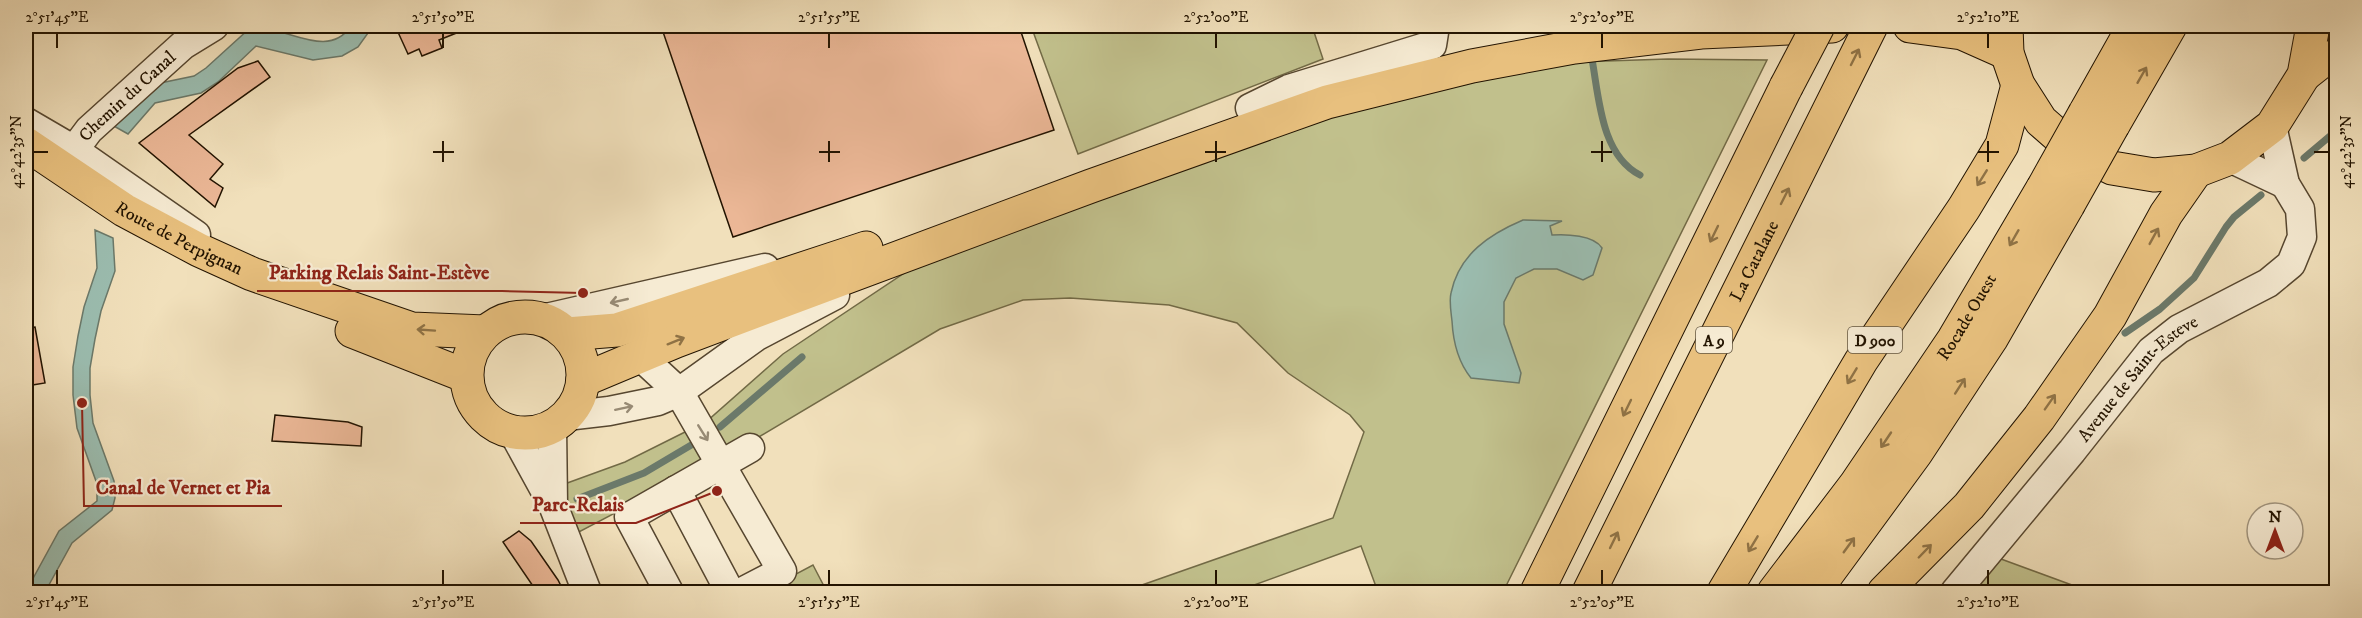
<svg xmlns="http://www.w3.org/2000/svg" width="2362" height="618" viewBox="0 0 2362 618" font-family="'IM FELL DW Pica',serif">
<rect width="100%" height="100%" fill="#f1e0bb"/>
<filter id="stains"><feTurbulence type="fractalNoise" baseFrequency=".00333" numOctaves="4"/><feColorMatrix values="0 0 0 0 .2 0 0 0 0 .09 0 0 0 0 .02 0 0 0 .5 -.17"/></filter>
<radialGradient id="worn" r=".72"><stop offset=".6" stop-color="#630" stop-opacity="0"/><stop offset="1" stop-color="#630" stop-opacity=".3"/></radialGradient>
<g fill="#c1c08c" stroke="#726a46" stroke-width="1.5">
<path d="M1031,26H1312L1323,59L1078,154Z"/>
<path d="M1668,59L1767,60L1503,592H1378L1361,546L1235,592H1122L1333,518L1364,432L1350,415L1288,373L1237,323L1169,305L1070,298L1023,300L940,329L752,441L577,533L559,486L625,462L707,421L783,354L915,266L1332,117L1476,81L1576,62Z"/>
<path d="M2001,559L2091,592H1973Z"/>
<path d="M813,565L827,592H762Z"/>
</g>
<g fill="#9bbdb0" stroke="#6b796a" stroke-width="1.5">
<path d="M351,26H373L358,47L342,56L313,60L256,46L218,82L201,93L155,103L128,134L112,125L146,86L194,76L206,68L249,29C281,21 326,63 351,26Z"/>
<path d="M1523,220L1562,221L1550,226L1552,235C1566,234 1594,235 1602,248L1593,275L1583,280L1557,269H1534L1516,278L1504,302V324L1521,373L1519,383L1471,378C1458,362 1453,340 1452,321C1451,312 1449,301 1451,293C1459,254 1490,234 1523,220Z"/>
<path d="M95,230L113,238L115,271L101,311L95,339L90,368V395L93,423L114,481L115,498L112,510L72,543L45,592H26V587L31,582L59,531L97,501V484L77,428L73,395V367L78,336L84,307L97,268Z"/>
</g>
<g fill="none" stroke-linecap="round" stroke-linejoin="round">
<g stroke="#6b796a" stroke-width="7">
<path d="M1592,59C1599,98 1601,155 1640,175"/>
<path d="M2304,158L2336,131"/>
<path d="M2125,333L2160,309L2194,278L2226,227L2234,217L2261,195"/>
<path d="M720,427L802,357"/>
<path d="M577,499L644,473L698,441"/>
</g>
</g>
<g fill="#ebb796" stroke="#221300" stroke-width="1.5">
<path d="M407,26H474L439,40L442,48L422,56L419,49L408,54L397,30Z"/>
<path d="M661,26H1019L1054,130L733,237Z"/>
<path d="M258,61L270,77L189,135L223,164L210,179L223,188L215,207L139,143L238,68Z"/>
<path d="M35,327L45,383L26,386V328Z"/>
<path d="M275,415L348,422L362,427L361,446L272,441Z"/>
<path d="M519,531L531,541L558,580L564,592H537L503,542Z"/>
</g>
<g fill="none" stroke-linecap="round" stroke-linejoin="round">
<g stroke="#56462f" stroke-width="31">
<g id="minor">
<path d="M1250,108L1289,89L1432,45L1435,26"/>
<path d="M26,122L74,150L196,235"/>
<path id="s1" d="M74,150L89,130L183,45L214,26"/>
<path d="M2230,158L2285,184"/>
<path d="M542,319L765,268"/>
<path d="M640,356L679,392L782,571L742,592"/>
<path d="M566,416L609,411L658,401L679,392L757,336L835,295"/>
<path d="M552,426L553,505"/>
<path d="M513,432L553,505L587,592"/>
<path d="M676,490L730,592"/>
<path d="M669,592L629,517L750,448"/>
<path id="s2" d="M1955,592L2072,451L2151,351L2179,329L2268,283L2291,264L2302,237L2300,209L2285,184L2272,126"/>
</g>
</g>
<g stroke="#221300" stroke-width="35">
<g id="major">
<path d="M1910,26L1962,33L2007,53"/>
<path d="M2006,26L2007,53L2018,85L2041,121L2073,149L2112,168L2154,175L2196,171L2230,158L2272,126L2304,75L2313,26"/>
<path d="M2304,75L2323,60L2336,56"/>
<path id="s3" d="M26,144L124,210L199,250L252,274L412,329L485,332"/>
<circle cx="525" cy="375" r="58"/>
<path d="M352,331L466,376"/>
<path d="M567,334L617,330L866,248"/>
<path d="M583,380L676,341L785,300L1091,186L1327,102L1472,66L1574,47L1701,32L1832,26"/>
</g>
</g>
<g stroke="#221300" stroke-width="35">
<g id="highway">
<path d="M2085,113L2134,26"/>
<path d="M2113,125L2170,26"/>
<path d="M1537,592L1786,87"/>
<path id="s4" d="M1589,592L1871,26"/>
<path d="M1724,592L1861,361L1964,208L2002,145L2018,85"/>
<path id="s5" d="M1774,592L1856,484L1954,339L2043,188"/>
<path d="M1814,592L1916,453L1991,339L2068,205"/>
<path d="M1884,592L1969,506L2039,418L2110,316L2166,214L2196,171"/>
</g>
</g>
<use href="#minor" stroke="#f6ebd3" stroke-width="28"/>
<use href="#major" stroke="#e8c07e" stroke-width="33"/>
<use href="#highway" stroke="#e8c07e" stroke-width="33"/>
<g stroke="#221300" stroke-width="35" stroke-linecap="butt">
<g id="highway-bridge">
<path d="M1786,87L1818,26"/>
<path d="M2043,188L2085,113"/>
<path d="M2068,205L2113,125"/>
</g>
</g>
<use href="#highway-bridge" stroke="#e8c07e" stroke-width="33"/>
</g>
<defs><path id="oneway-shaft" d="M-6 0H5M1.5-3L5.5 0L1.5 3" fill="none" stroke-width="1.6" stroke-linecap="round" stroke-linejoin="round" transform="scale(1.5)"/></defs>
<g stroke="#8f7245">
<use href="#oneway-shaft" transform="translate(1855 57) rotate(-63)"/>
<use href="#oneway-shaft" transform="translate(2142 75) rotate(-60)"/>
<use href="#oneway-shaft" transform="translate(1982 178) rotate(122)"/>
<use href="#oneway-shaft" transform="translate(1785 196) rotate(-63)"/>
<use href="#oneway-shaft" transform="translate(1714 234) rotate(116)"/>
<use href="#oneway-shaft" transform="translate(2154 236) rotate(-61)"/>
<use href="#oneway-shaft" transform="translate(2014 238) rotate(120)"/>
<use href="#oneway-shaft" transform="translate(426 330) rotate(-176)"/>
<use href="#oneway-shaft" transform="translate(676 341) rotate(-22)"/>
<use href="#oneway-shaft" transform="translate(1852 376) rotate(121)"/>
<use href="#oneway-shaft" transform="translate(1960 386) rotate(-57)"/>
<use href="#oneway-shaft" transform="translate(2050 402) rotate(-55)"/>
<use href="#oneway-shaft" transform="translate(1627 408) rotate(116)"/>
<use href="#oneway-shaft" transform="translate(1886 440) rotate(124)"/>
<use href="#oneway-shaft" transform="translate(1614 540) rotate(-64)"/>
<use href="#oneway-shaft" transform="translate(1753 544) rotate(121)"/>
<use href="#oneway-shaft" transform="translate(1849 545) rotate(-54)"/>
<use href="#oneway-shaft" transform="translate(1925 551) rotate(-46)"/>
</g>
<g stroke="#978a74">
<use href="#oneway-shaft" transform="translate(619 301) rotate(167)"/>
<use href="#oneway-shaft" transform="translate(624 408) rotate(-12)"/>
<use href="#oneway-shaft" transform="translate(703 433) rotate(58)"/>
</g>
<path fill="none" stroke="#221300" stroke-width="2" d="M57,33V48M443,33V48M829,33V48M1216,33V48M1602,33V48M1988,33V48M443,141V162M829,141V162M1216,141V162M1602,141V162M1988,141V162M33,152H48M433,152H454M819,152H840M1205,152H1226M1591,152H1612M1978,152H1999M2314,152H2329M57,570V585M443,570V585M829,570V585M1216,570V585M1602,570V585M1988,570V585"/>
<g text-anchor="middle" stroke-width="4.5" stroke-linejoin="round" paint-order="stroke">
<g fill="#f6ebd3" stroke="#62543f" stroke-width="1.5">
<rect x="1696" y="327" width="36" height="26" rx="4.5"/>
<rect x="1848" y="327" width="54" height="26" rx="4.5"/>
</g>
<g font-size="16" font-weight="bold" fill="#221300">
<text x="1714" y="346">A 9</text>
<text x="1875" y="346">D 900</text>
</g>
<g font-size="18" fill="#221300" stroke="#f6ebd3">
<text dy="6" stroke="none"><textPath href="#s1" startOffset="76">Chemin du Canal</textPath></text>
<text dy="6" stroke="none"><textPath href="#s3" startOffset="180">Route de Perpignan</textPath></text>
<text dy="6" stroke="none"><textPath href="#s4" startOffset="370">La Catalane</textPath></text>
<text dy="6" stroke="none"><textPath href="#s5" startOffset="336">Rocade Ouest</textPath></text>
<text dy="6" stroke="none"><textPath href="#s2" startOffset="282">Avenue de Saint-Esteve</textPath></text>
</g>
</g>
<path fill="none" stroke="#8f2418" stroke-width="2" d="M583 293L502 291H257M82 403L84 506H282M717 491L636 523H520"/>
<g fill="#8f2418" stroke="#f6ebd3" stroke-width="2">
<circle cx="583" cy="293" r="6"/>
<circle cx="82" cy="403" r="6"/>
<circle cx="717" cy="491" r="6"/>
</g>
<g font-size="20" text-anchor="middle" font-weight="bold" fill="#8f2418" stroke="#f6ebd3" stroke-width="4.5" stroke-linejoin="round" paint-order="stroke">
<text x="379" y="279">Parking Relais Saint-Estève</text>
<text x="183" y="494">Canal de Vernet et Pia</text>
<text x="578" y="511">Parc-Relais</text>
</g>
<rect width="2362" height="618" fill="none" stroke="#f1e0bb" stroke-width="66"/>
<g transform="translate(2275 531)"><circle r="28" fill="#f6ebd3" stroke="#a1957f" stroke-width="1.5"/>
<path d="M0-4.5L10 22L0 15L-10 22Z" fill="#8f2418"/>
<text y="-9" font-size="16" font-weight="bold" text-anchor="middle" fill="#221300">N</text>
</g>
<rect x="33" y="33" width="2296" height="552" fill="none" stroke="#221300" stroke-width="2"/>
<g font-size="15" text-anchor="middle" fill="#221300">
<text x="57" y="22">2°51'45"E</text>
<text x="443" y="22">2°51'50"E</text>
<text x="829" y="22">2°51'55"E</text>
<text x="1216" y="22">2°52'00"E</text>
<text x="1602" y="22">2°52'05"E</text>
<text x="1988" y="22">2°52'10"E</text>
<text transform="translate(16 152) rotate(-90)" y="5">42°42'35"N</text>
<text transform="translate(2346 152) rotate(-90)" y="5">42°42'35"N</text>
<text x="57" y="607">2°51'45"E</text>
<text x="443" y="607">2°51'50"E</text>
<text x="829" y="607">2°51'55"E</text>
<text x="1216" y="607">2°52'00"E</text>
<text x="1602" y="607">2°52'05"E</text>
<text x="1988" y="607">2°52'10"E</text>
</g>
<rect width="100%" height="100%" filter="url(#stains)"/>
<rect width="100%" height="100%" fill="url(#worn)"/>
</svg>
